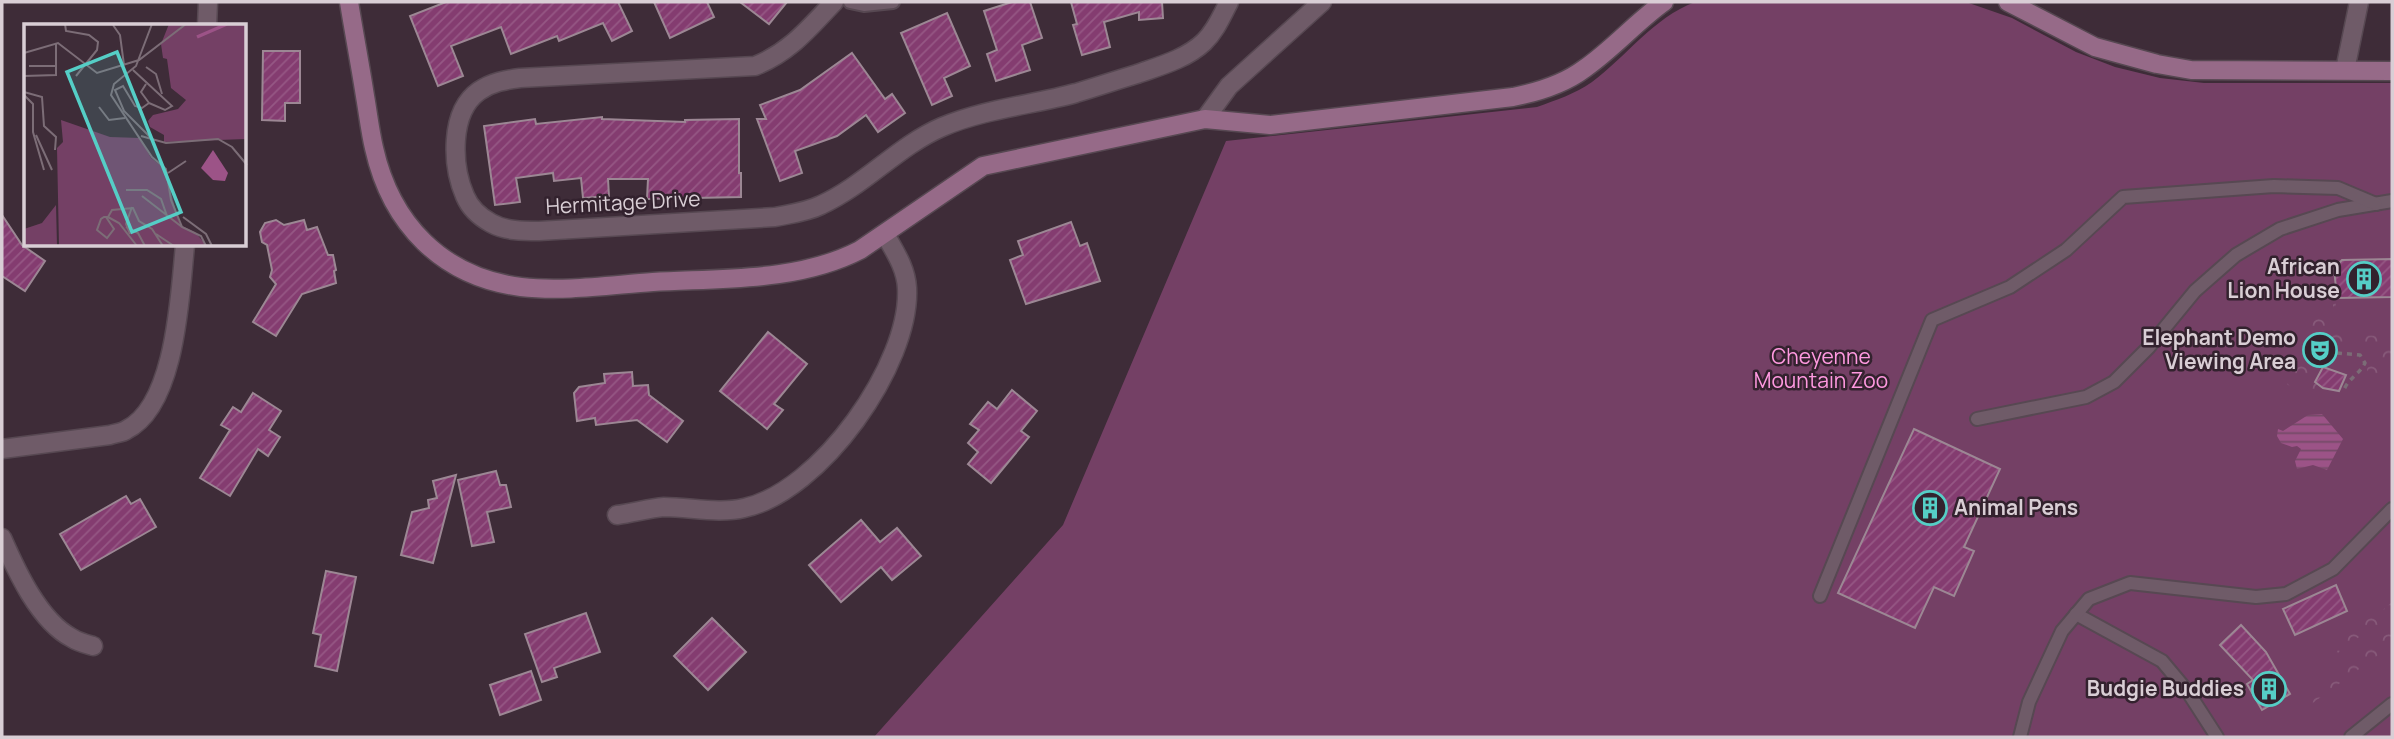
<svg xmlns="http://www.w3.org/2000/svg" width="2394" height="739" viewBox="0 0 2394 739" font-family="Manrope,sans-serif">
<defs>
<pattern id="forest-crowns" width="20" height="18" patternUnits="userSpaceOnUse" patternTransform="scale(1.75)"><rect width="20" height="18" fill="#744065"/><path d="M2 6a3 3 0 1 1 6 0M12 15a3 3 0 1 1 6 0" fill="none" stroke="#875a7a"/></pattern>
<pattern id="water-rules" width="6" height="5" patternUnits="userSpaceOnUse" patternTransform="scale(1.75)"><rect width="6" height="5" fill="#9c5387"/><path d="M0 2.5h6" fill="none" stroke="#734a67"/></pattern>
<pattern id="building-hatch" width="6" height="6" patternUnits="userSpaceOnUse" patternTransform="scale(1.75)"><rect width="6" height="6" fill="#843c70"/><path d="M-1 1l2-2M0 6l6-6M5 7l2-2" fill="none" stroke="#955784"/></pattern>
</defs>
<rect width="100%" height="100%" fill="#3e2c38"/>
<path fill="#744065" d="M1695,2H1966L2012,18L2076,52L2115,67L2160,78L2204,83H2392V737H874L1063,525L1226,141L1537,107C1556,100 1575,94 1592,82C1627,56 1653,18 1695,2Z"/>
<g fill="url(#forest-crowns)">
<path d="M2333,282H2335C2338,307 2330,316 2350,335L2392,336V358L2384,363L2379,376L2367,371L2369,356C2359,346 2352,346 2339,346C2332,334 2324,334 2311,334L2304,320L2298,322L2294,315L2300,310L2333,315Z"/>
<path d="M2297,363L2319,370L2323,367L2316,382L2323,388L2296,391L2287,384L2292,370Z"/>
<path d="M2392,602V616L2342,648L2334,659L2342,640L2354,622L2377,615Z"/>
<path d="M2392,631V645L2310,705L2307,703L2332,672L2353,651Z"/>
</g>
<path fill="url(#water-rules)" d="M2322,414L2343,439L2327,470L2313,465L2297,469L2295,461L2301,449L2297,446L2292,447L2281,443L2277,436L2278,429L2283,431L2308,415Z"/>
<g fill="url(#building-hatch)" stroke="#9c8794" stroke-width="2">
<path d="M446,2H618L632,31L612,41L603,23L559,41L557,36L511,54L501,27L451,46L463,76L438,86L410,16Z"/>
<path d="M654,2H707L714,17L670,38Z"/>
<path d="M740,2H787L769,24Z"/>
<path d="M1012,2H1030L1042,38L1022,45L1030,70L996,81L987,54L997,50L984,11Z"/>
<path d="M1071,2H1162L1163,18L1139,20V12L1104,22L1110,47L1082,55L1073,25L1077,24Z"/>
<path d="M947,13L970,66L944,78L952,96L932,105L901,33Z"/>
<path d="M263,51H300V103H285V121L262,120Z"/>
<path d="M852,53L885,99L892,94L905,113L878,132L866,115L837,136L795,151L802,173L780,181L757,119H766L760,105L800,90Z"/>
<path d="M602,117V119L685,122V120L739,119V173H741V197L647,199L648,179H608L609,196L583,198L581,178L554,181L553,173L516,178L520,202L495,205L484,126L535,119L536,124Z"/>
<path d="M2,215L22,245L45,261L25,291L2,276Z"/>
<path d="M276,220L284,225L304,220L307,230L317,227L328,255H333L336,270L334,271L336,283L302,294L276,336L253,322L276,284L270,277L272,270L267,245L262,242L260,232L265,223Z"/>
<path d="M1071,222L1080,246L1087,243L1100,281L1026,304L1010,260L1023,255L1018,241Z"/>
<path d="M2392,259V297L2337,298L2334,268L2342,260Z"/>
<path d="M768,332L807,364L774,404L783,410L767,429L720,391Z"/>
<path d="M2323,367L2346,375L2339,391L2323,388L2315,382Z"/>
<path d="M632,372L633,386L648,385L649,395L683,421L667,442L637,420L596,425L595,418L577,421L574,393L579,387L605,383L604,374Z"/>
<path d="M1012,390L1037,411L1021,431L1029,437L991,483L968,464L978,452L968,443L979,430L970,424L988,402L997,409Z"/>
<path d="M253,393L281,411L269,430L280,437L268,456L258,449L230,496L200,478L230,430L221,425L233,407L241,412Z"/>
<path d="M1914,429L2000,469L1964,547L1974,551L1954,596L1934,587L1915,628L1838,593Z"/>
<path d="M496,471L500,485H506L511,507L487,512L494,542L472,546L458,480Z"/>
<path d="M456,475L433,563L401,555L412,512L429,508L428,500L437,498L433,481Z"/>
<path d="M126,496L131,504L140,499L156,527L81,570L60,534Z"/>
<path d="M861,520L880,542L897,528L921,556L892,580L881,567L841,602L809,565Z"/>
<path d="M326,571L356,577L337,671L315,666L321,635L313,633Z"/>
<path d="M2336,585L2347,611L2295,635L2283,609Z"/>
<path d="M586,613L600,652L554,668L557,677L542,682L525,634Z"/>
<path d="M712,618L746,652L708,690L674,656Z"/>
<path d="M2241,625L2266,652L2290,694L2262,710L2247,684L2253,680L2220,645Z"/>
<path d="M531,671L541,700L500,715L490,685Z"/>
</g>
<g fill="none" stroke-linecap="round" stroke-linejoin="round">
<g stroke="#574852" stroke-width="16">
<g id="lane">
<path d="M850,2L864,5L893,2"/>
<path d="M1977,419L2086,397L2114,382L2149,347L2195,291L2236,255L2280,229L2338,210L2392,201"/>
<path d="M1820,596L1932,320L2010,287L2066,250L2123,197L2274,186L2338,188L2376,204"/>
<path d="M2076,614L2162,661L2188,692L2217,737"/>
<path d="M2020,737L2029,702L2062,631L2089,599L2130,583L2256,597L2286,594L2333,569L2392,509"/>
<path d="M2351,737L2392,704"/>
</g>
</g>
<g stroke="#574852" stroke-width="21">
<g id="street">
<path d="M834,2C808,29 790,52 755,66L520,78C505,80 492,82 479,91C449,112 452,166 465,196C470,208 480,217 491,223C505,231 523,231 539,231L775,217C790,214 807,212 821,205C865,185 898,146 942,127C984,109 1032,105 1076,93C1096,87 1117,80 1137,74C1160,66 1186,59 1204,42C1216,30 1221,17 1229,2"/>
<path d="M207,26L208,2"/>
<path d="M2345,70L2359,2"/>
<path d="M1205,119L1229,86L1322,2"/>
<path d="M2,449L110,435C115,433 122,433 126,430C176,406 180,294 185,245"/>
<path d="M617,515C633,513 649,508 664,507C690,507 719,514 744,508C820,492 911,364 907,288C906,268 895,252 885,234"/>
<path d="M2,538C16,570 39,621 72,638C78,642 86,644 93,646"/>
</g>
</g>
<g stroke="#574852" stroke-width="21">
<g id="secondary">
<path d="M349,2C354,33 360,64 365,96C368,113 370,131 374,148C391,224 442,277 521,287C564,292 610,285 653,282C722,278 798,282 860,250L983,166L1205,119L1270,125L1513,97C1538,92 1564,84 1584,69C1613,49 1636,22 1664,2"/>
<path d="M2008,2L2095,47L2157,64L2191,70L2392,71"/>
</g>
</g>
<path stroke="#7b6c76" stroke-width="3.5" stroke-dasharray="5 5" stroke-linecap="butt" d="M2337,353L2360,355L2365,363C2359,375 2348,378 2343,392"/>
<use href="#lane" stroke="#6f5b68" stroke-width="12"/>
<use href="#street" stroke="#6f5b68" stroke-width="18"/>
<use href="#secondary" stroke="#966a88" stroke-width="18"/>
</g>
<defs>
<g id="building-ring" transform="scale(1.75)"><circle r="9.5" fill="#33222e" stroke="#55cec6" stroke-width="1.5"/><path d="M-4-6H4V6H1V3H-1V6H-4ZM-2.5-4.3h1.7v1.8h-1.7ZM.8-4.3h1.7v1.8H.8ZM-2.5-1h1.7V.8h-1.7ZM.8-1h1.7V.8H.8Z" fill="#55cec6"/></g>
<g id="theatre-ring" transform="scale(1.75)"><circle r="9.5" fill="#33222e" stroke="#55cec6" stroke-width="1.5"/><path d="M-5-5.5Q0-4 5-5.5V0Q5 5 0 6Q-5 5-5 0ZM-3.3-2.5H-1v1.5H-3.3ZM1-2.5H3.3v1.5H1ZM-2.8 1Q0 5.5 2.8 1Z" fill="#55cec6"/></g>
</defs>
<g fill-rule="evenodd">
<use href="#building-ring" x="2364" y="279"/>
<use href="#theatre-ring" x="2320" y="350"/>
<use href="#building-ring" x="1930" y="508"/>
<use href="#building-ring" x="2269" y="689"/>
</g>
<g text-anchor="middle" stroke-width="5" stroke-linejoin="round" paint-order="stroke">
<g font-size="21" fill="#d9ced5" stroke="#33222e">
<text transform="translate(623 203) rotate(-3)" y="7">Hermitage Drive</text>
</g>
<g font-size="21" font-weight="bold" fill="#d9ced5" stroke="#33222e" text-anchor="end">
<text x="2340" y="274">African<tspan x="2340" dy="24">Lion House</tspan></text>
<text x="2296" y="345">Elephant Demo<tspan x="2296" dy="24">Viewing Area</tspan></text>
<text x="1954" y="515" text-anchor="start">Animal Pens</text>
<text x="2244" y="696">Budgie Buddies</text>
</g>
<g font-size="21" fill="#ff99e0" stroke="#33222e">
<text x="1821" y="364">Cheyenne<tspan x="1821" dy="24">Mountain Zoo</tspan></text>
</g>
</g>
<g transform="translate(24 24)">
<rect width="222" height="222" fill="#3e2c38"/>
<path d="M145,0H222V115L140,118V111L126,103L124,97L129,91L154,85L162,76L147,64L143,35L139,34L137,20ZM37,96L86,113L116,114L127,134L140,144L156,201L171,208L183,222H35L33,124L39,118Z" fill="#744065"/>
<path d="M32,181L33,222H0V205L18,199Z" fill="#744065"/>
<path d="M189,126L204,149L201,157L189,156L177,144Z" fill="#9c5387"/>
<path fill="none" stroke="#9c5387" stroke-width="3.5" d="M173,13L203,0"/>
<path fill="none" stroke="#7c6d77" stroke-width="2" d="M41,0L42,7L65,11L74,18L73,26L52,52M128,0L112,42L90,60L87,71L128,133L142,145L147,176L158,203L177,212L182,222M89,1L96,11L100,41M0,29L34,19L73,49L115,36L162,0M5,42H32M122,43L132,50L138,70M109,46L148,82L141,86L125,79M0,52L32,51V19M122,60L117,68L125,79M0,68L18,73L20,102L32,113L31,126M0,71L9,80V108L20,146M125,79L118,84L111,82L99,62L91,66L100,87L130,117M75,83L85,96L101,94M12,111L28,146M117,112L142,119L194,115L208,123L223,141M144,149L162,137M102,166H123L137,175L143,192M118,172L158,203M82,193L90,205L83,214L73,206L77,195L80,193H84M159,193L182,210L188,222M102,203L114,209L121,222M106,210L102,200L108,183M132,210L150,222M113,222L95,199L84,193L88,186L109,184L115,197L128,205L139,222"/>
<path fill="#55cec6" fill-opacity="0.15" stroke="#55cec6" stroke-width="3.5" d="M93,28L157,188L108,208L43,48Z"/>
<rect width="222" height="222" fill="none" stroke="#d9ced5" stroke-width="3.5"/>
</g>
<rect width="2394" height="739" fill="none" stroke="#d9ced5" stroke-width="7"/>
</svg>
